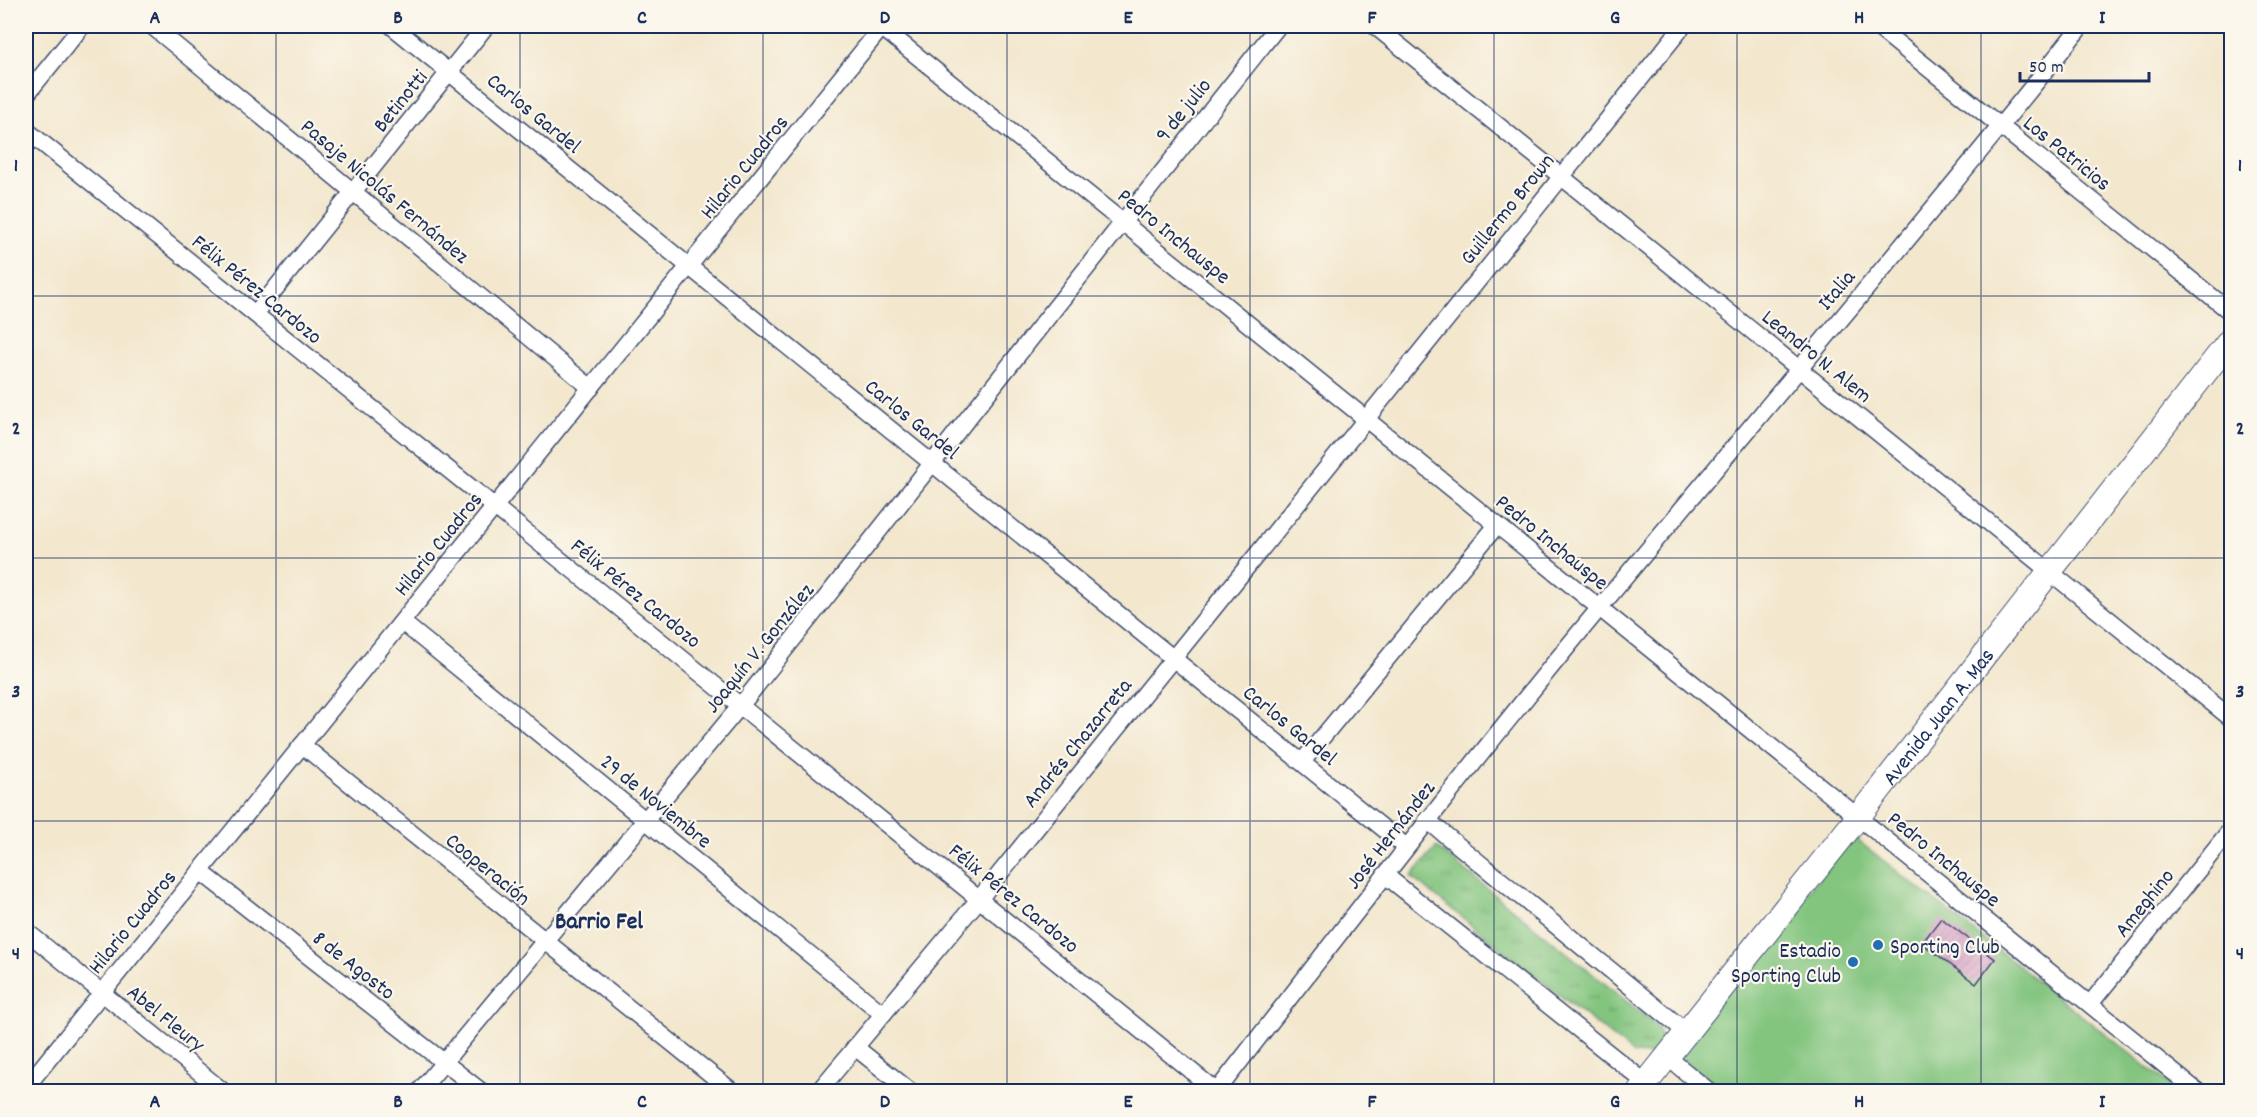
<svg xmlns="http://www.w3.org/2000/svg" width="2257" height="1117" viewBox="0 0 2257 1117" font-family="Dekko,sans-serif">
<defs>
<pattern id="park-tufts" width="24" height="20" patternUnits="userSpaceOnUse" patternTransform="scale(1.5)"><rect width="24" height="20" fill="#83c57f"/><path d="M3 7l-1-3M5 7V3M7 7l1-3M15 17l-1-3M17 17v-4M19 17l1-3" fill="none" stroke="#6aa06b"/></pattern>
<pattern id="building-hatch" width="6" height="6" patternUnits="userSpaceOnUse" patternTransform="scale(1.5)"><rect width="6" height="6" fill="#d395c1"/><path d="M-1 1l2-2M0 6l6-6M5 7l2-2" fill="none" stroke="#aa7aa0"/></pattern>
</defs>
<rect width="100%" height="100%" fill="#fbf7ec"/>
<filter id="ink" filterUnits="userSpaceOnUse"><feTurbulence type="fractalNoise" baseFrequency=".0167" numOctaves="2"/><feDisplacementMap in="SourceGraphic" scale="12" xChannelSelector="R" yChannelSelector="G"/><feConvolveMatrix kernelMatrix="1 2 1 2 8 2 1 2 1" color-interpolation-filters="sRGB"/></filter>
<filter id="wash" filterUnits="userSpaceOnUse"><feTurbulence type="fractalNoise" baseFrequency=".008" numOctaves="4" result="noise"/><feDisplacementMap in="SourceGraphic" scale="24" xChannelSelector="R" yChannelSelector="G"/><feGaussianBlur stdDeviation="1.35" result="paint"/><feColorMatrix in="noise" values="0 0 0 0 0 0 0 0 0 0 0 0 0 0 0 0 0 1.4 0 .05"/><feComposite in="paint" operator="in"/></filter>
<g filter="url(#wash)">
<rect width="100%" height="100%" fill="#f3e7cd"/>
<path fill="#83c57f" stroke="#4f7a6e" stroke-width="1.5" d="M1852,836L2178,1091H1724L1677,1055Z"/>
<path fill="url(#park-tufts)" stroke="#4f7a6e" stroke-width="1.5" d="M1436,847L1657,1026L1666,1056L1634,1054L1411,877Z"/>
<g id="blocks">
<path fill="url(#building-hatch)" d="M1941,918L1995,959L1976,984L1922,943Z"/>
</g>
</g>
<g filter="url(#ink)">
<use href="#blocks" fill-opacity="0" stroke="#3b4b6f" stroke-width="1.5"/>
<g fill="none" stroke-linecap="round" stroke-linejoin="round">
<g stroke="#3b4b6f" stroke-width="19">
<g id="street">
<path d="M152,26L591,388"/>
<path d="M392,26L1405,846"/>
<path d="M880,26L2198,1092"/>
<path d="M1375,26L2232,719"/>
<path d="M1876,26L2232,313"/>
<path d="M26,95L82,26"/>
<path d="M26,130L495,507L1217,1092"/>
<path d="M255,314L486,26"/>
<path d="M402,622L883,1014"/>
<path d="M302,745L733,1092"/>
<path d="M1302,762L1497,525"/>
<path d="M1427,820L1685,1031"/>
<path d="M200,871L482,1092"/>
<path d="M1385,875L1646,1083"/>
<path d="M26,931L224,1092"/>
<path d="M2090,1004L2232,828"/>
<path d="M855,1047L911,1092"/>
<path d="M1666,1056L1710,1092"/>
<path d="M26,1087L882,27"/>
<path d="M1217,1091C1344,928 1470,764 1602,605C1762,412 1925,222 2081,26"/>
<path d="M419,1092L741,705L1278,26"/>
<path d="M818,1092L980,898L1683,26"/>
</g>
</g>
<g stroke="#3b4b6f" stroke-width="26">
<g id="secondary">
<path d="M882,27L884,26"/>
<path id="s1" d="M1639,1092L1858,817L2232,338"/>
</g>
</g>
<use href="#street" stroke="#fff" stroke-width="16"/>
<use href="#secondary" stroke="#fff" stroke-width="24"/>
</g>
</g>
<path fill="none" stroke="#1b2f5e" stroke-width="1.5" stroke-opacity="0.55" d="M276,26V1092M520,26V1092M763,26V1092M1007,26V1092M1250,26V1092M1494,26V1092M1737,26V1092M1981,26V1092M26,296H2232M26,558H2232M26,821H2232"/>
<g fill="#1f6fb2" stroke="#fbf7ec" stroke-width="2">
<circle cx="1878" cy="945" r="6"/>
<circle cx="1853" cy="962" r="6"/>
</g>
<g text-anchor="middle" stroke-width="4.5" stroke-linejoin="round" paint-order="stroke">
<g font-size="22" fill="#1b2f5e" stroke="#fbf7ec">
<text transform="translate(399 100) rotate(-51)" y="8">Betinotti</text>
<text transform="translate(1182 109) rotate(-51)" y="8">9 de julio</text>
<text transform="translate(535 112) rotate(39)" y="8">Carlos Gardel</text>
<text transform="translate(2068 152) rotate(39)" y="8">Los Patricios</text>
<text transform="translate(743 166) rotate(-51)" y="8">Hilario Cuadros</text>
<text transform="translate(386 190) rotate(40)" y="8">Pasaje Nicolás Fernández</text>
<text transform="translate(1506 208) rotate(-51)" y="8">Guillermo Brown</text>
<text transform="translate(1175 235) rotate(39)" y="8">Pedro Inchauspe</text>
<text transform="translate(258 288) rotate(39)" y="8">Félix Pérez Cardozo</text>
<text transform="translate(1835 289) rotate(-50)" y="8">Italia</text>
<text transform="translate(1818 355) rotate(39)" y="8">Leandro N. Alem</text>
<text transform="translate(913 418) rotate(39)" y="8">Carlos Gardel</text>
<text transform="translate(1553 541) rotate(39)" y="8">Pedro Inchauspe</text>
<text transform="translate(437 543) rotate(-51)" y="8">Hilario Cuadros</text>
<text transform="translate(637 592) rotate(39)" y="8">Félix Pérez Cardozo</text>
<text transform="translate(758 647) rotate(-51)" y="8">Joaquín V. González</text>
<text dy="8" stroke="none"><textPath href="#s1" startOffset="480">Avenida Juan A. Mas</textPath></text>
<text transform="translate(1291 724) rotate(39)" y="8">Carlos Gardel</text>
<text transform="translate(1076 742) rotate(-51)" y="8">Andrés Chazarreta</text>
<text transform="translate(657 800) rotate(39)" y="8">29 de Noviembre</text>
<text transform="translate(1389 834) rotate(-52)" y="8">José Hernández</text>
<text transform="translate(1945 858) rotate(39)" y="8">Pedro Inchauspe</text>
<text transform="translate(489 868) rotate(39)" y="8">Cooperación</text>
<text transform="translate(1015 897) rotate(39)" y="8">Félix Pérez Cardozo</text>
<text transform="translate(2143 902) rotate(-51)" y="8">Ameghino</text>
<text transform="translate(131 921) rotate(-51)" y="8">Hilario Cuadros</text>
<text transform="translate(355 964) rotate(38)" y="8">8 de Agosto</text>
<text transform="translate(167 1017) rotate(39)" y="8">Abel Fleury</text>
</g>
<g font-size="22" fill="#1b2f5e" stroke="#fbf7ec" text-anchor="start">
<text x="1890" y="953">Sporting Club</text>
<text x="1841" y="957" text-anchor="end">Estadio<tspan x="1841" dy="25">Sporting Club</tspan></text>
</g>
<g font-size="24" font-weight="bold" fill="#1b2f5e" stroke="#fbf7ec">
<text x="599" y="928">Barrio Fel</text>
</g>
</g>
<rect width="2257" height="1117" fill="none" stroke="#fbf7ec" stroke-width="66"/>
<path d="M2020 72v9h129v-9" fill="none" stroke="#1b2f5e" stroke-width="3"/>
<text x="2029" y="72" font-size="18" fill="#1b2f5e" stroke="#fbf7ec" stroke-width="4.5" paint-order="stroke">50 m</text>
<rect x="33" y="33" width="2191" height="1051" fill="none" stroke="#1b2f5e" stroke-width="2"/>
<g font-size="20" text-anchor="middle" font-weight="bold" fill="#1b2f5e">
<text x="155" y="23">A</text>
<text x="398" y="23">B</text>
<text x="642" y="23">C</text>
<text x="885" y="23">D</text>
<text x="1128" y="23">E</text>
<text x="1372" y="23">F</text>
<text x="1615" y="23">G</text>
<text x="1859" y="23">H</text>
<text x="2102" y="23">I</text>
<text x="16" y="171">1</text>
<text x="2240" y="171">1</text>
<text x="16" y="434">2</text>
<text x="2240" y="434">2</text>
<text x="16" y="697">3</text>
<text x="2240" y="697">3</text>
<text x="16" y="959">4</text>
<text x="2240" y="959">4</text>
<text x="155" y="1107">A</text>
<text x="398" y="1107">B</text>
<text x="642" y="1107">C</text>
<text x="885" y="1107">D</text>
<text x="1128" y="1107">E</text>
<text x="1372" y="1107">F</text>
<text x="1615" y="1107">G</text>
<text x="1859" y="1107">H</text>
<text x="2102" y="1107">I</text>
</g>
</svg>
